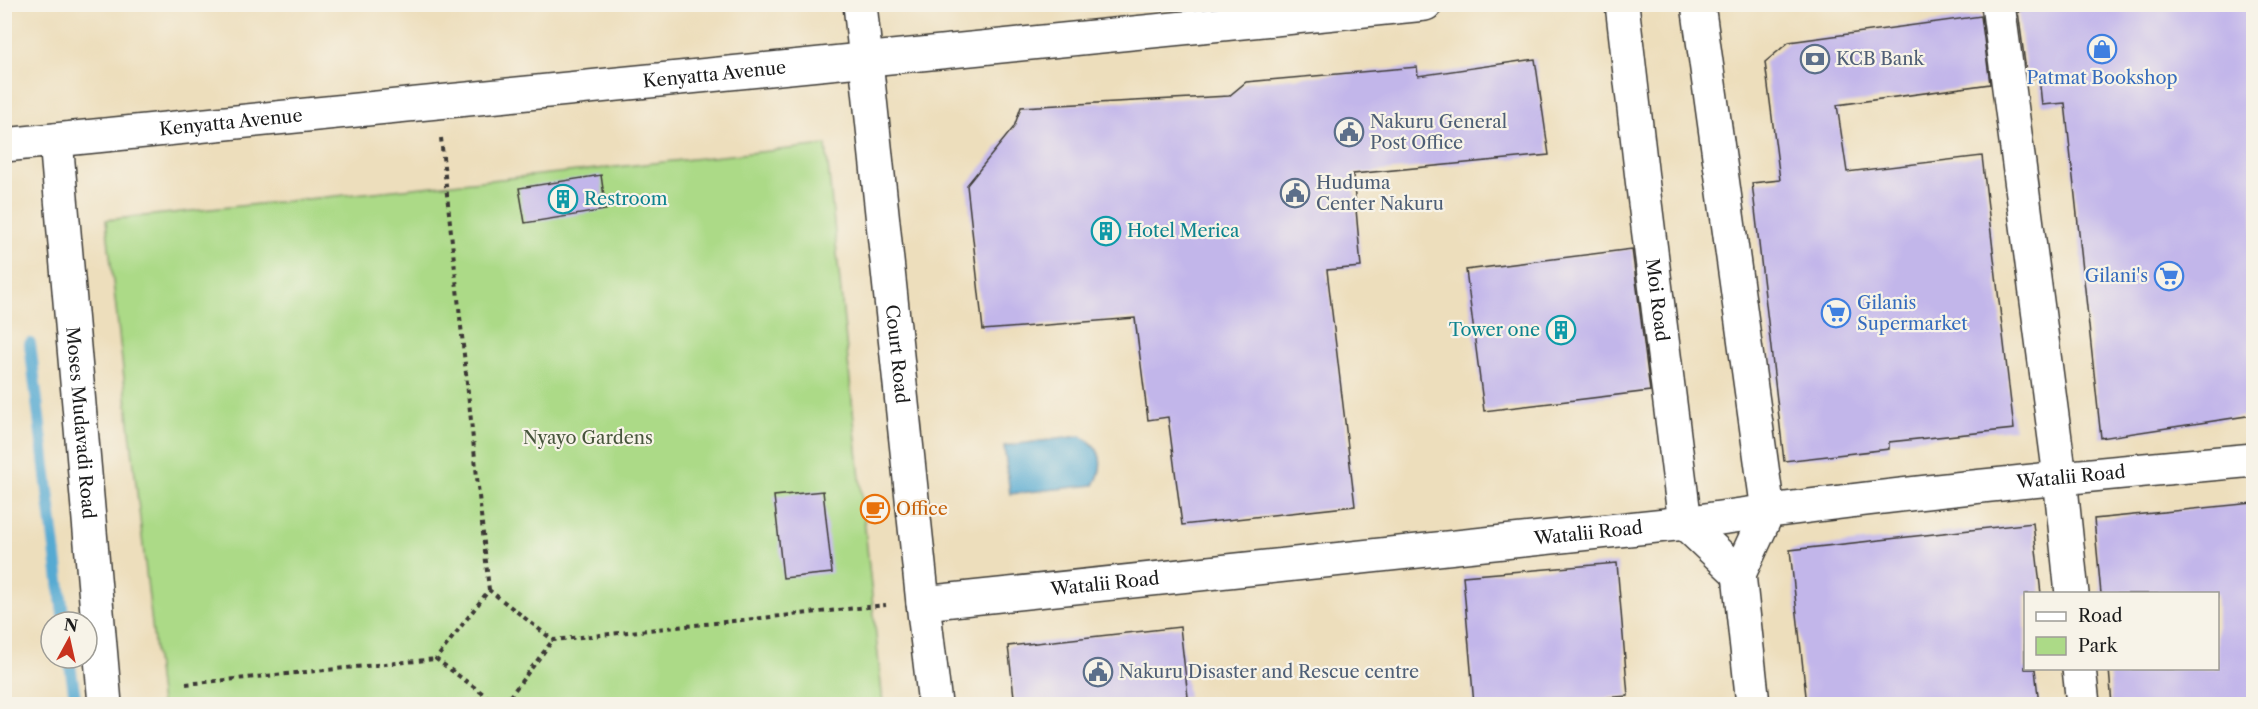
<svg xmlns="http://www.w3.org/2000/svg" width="2258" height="709" viewBox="0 0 2258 709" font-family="'Libre Caslon Text',serif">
<rect width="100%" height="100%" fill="#f7f3e8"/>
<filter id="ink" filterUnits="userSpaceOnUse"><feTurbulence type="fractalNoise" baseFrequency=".0167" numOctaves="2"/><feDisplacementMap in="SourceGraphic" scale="12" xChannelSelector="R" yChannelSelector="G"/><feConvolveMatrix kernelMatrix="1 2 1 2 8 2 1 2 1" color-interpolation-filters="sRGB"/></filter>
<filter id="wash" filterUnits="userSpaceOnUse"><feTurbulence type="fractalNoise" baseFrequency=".008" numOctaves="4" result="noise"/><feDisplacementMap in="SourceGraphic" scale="24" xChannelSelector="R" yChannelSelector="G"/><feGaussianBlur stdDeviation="1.35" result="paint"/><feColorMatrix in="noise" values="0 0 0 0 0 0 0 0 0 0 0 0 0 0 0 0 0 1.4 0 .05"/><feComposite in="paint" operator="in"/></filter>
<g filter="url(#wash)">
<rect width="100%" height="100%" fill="#eddebc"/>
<path fill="#acda87" stroke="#647b52" stroke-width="1.5" d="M826,145L883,704H161L106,220Z"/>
<path fill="#57aad2" stroke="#3a6377" stroke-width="1.5" d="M1080,436C1102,446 1106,465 1094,485L1010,494L1004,446Z"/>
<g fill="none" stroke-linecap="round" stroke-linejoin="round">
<g stroke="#57aad2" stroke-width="12">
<path d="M30,344L64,622"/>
<path d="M69,658L76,704"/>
</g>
</g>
<g id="blocks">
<g fill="#c2b6ea">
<path d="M2032,4H2250L2252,33H2253V415L2101,438L2065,103L2042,105L2039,77L2027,79L2018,11L2032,9Z"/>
<path d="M1981,16L1990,84L1837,105L1847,172L1982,156L2014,429L1889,442V449L1784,461L1752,183L1780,180L1765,62L1789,42Z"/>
<path d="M1535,59L1549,155L1353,174L1361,267L1327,270L1355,506L1182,525L1168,417L1148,420L1135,318L983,330L967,185L1014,127L1021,107L1229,96L1246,82L1417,67L1418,76Z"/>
<path d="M601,175L606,210L525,223L519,188Z"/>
<path d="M1632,249L1650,391L1484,411L1466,270Z"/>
<path d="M823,491L832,573L783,578L774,496Z"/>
<path d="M2253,503V705H2112L2109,669H2217V594H2101L2094,519Z"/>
<path d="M2033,523L2041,594H2025V669H2035L2039,705H1807L1790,550Z"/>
<path d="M1617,563L1628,696L1579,700V705H1474L1463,576Z"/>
<path d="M1180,627L1188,697L1125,705H1015L1008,646Z"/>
</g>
</g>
</g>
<g filter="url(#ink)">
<use href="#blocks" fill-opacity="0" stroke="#3b3934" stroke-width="1.5"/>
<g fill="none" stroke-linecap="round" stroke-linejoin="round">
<g stroke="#3b3934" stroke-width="36">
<g id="street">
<path id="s1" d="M860,4L923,603L935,704"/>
<path id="s2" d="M1622,4L1643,187L1685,523L1739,574"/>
<path d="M1698,4L1768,511L1739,574L1753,704"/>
<path d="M1998,4L2060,477L2072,594"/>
<path id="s3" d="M56,140L105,704"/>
<path id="s4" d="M923,603L1685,523C1874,495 2064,477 2254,460"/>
<path d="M2079,668L2083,704"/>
</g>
</g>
<g stroke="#3b3934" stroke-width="36">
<g id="secondary">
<path id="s5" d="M4,145L1425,4"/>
</g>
</g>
<g stroke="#3b3934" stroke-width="4" stroke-dasharray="4.5 4.5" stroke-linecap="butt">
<path d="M441,138L489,590"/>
<path d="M186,684L436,659"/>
<path d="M497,704L436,659L489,590L553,640L886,605"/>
<path d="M504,704L553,640"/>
</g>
<use href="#street" stroke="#fff" stroke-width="33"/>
<use href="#secondary" stroke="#fff" stroke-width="33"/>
</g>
</g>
<defs>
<g id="shop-ring" transform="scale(1.5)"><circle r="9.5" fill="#f7f3e8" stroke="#3f7fe0" stroke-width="1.5"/><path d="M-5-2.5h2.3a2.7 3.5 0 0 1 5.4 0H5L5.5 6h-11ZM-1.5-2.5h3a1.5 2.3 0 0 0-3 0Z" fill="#3f7fe0"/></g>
<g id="bank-ring" transform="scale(1.5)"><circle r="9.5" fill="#f7f3e8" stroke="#5c6f8a" stroke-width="1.5"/><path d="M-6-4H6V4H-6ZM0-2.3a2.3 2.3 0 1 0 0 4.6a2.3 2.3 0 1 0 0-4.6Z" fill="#5c6f8a"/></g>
<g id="civic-ring" transform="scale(1.5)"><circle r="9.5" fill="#f7f3e8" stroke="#5c6f8a" stroke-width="1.5"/><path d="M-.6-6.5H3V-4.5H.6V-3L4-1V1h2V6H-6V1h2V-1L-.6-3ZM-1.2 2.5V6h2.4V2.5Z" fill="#5c6f8a"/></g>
<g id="building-ring" transform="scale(1.5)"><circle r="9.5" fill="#f7f3e8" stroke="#0f9aa8" stroke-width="1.5"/><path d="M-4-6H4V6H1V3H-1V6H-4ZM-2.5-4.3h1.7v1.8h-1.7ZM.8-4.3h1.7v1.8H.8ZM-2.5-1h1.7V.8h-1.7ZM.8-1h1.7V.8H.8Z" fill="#0f9aa8"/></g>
<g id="supermarket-ring" transform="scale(1.5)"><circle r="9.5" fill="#f7f3e8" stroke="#3f7fe0" stroke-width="1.5"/><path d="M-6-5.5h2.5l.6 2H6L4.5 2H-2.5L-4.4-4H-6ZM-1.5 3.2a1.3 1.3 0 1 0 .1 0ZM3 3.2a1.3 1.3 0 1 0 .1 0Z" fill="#3f7fe0"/></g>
<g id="cafe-ring" transform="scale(1.5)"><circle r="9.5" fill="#f7f3e8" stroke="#e8710a" stroke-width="1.5"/><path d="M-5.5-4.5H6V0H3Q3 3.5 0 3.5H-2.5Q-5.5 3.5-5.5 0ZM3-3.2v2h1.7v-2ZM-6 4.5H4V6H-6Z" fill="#e8710a"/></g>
</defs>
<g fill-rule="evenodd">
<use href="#shop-ring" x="2102" y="49"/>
<use href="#bank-ring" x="1815" y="59"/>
<use href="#civic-ring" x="1349" y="132"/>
<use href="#civic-ring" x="1295" y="193"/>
<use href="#building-ring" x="563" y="199"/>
<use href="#building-ring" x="1106" y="231"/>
<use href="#supermarket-ring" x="2169" y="276"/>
<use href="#supermarket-ring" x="1836" y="313"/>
<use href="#building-ring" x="1561" y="330"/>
<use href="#cafe-ring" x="875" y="509"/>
<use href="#civic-ring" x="1098" y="672"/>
</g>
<g text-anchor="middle" stroke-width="4.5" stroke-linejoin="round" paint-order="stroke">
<g font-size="18" fill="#4e5e75" stroke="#f7f3e8" text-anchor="start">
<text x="1836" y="65">KCB Bank</text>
<text x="1370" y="128">Nakuru General<tspan x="1370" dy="21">Post Office</tspan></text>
<text x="1316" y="189">Huduma<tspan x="1316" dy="21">Center Nakuru</tspan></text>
<text x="1119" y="678">Nakuru Disaster and Rescue centre</text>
</g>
<g font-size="18" fill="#1c1c1c" stroke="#f7f3e8">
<text dy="6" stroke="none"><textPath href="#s5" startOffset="714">Kenyatta Avenue</textPath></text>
<text dy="6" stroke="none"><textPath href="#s5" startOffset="228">Kenyatta Avenue</textPath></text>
<text dy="6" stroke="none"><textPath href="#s2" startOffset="298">Moi Road</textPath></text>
<text dy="6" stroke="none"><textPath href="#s1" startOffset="352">Court Road</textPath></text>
<text dy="6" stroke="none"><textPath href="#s3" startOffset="284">Moses Mudavadi Road</textPath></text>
<text dy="6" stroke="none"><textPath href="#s4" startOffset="1155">Watalii Road</textPath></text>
<text dy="6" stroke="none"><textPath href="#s4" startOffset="669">Watalii Road</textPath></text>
<text dy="6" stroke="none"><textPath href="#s4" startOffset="183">Watalii Road</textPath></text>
</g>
<g font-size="18" fill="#366cbe" stroke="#f7f3e8">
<text x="2102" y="84">Patmat Bookshop</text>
<text x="2148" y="282" text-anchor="end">Gilani's</text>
<text x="1857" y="309" text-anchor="start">Gilanis<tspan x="1857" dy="21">Supermarket</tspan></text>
</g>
<g font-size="18" fill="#0d838f" stroke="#f7f3e8" text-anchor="start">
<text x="584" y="205">Restroom</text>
<text x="1127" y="237">Hotel Merica</text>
<text x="1540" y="336" text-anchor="end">Tower one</text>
</g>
<g font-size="18" fill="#47553c" stroke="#f7f3e8">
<text x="588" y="444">Nyayo Gardens</text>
</g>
<g font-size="18" fill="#c56008" stroke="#f7f3e8" text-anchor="start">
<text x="896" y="515">Office</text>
</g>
</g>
<rect width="2258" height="709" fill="none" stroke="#f7f3e8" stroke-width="24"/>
<rect x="2024" y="592" width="195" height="78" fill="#f7f3e8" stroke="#9f9d96" stroke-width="1.5"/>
<rect x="2036" y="612" width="30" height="9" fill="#ffffff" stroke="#9f9d96" stroke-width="1.5"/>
<text x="2078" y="622" font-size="18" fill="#1c1c1c">Road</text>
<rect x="2036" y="637" width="30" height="18" fill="#acda87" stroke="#9f9d96" stroke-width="1.5"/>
<text x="2078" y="652" font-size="18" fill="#1c1c1c">Park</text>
<g transform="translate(69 640) rotate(8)"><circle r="28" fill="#f7f3e8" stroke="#9f9d96" stroke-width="1.5"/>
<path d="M0-4.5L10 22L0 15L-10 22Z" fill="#c8321e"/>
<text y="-9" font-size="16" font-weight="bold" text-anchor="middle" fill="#1c1c1c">N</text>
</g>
</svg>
